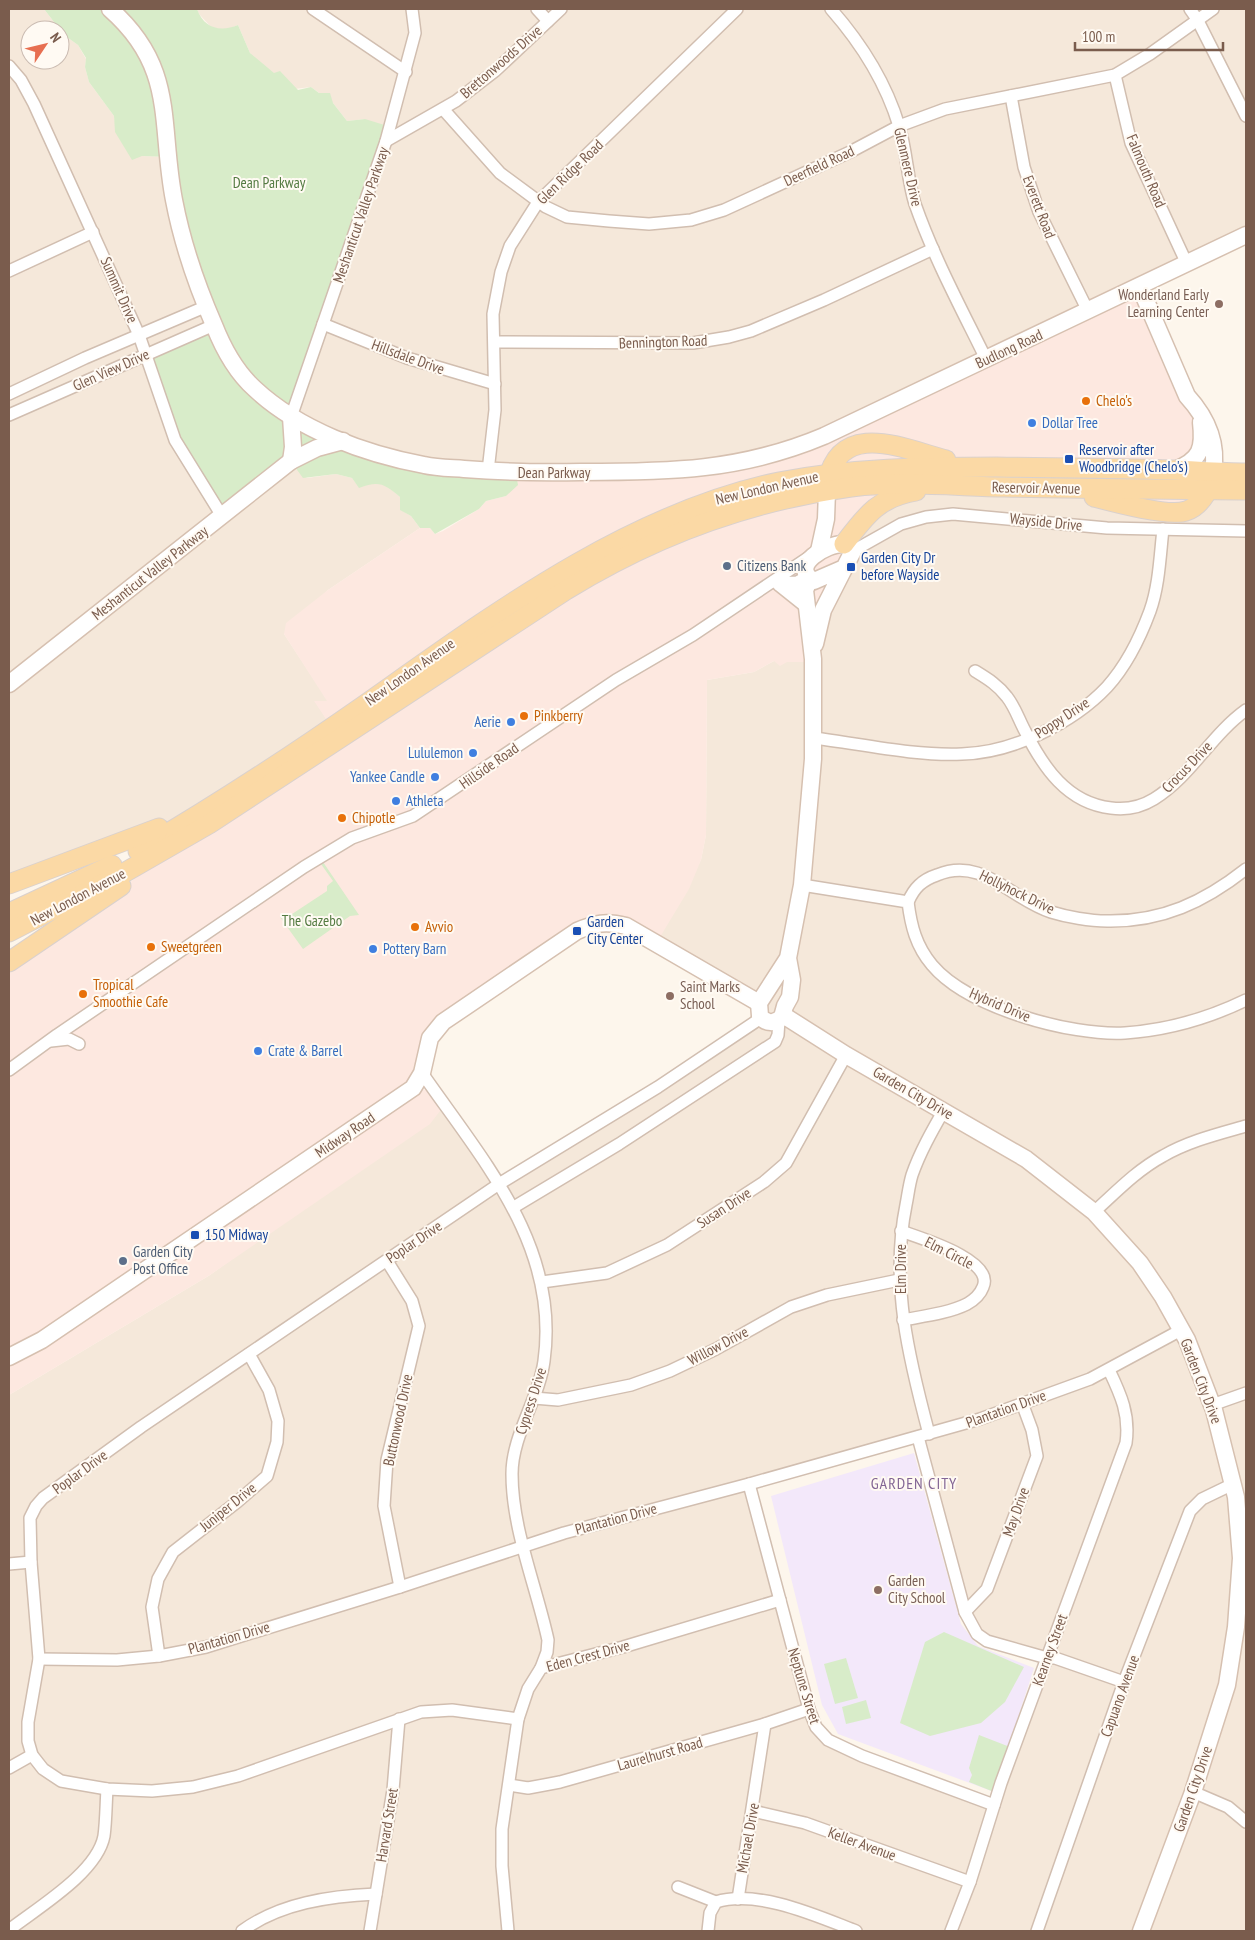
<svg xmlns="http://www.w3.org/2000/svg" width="1255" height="1940" viewBox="0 0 1255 1940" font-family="'PT Sans Narrow',sans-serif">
<rect width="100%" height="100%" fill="#fdf6ec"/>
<g fill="#f5e8da" fill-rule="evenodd">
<path d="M9,9H44L64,35L78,45L86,59L85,67L89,82L114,116L116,128L142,156L168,157L292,463L307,478L336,474L352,478L359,487L369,484H385L400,497L401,510L411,516L420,528L328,590L284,634L328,701H315L332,728L198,815L9,884ZM30,30H60V60H30Z"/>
<path d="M197,9H1246V243L807,445L691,474L427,466L293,418L365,119L347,121L333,103L311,87L294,89L273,73L262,69L250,53L238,25L226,30L212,28L199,14Z"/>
<path d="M1246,480V1931H9V1395L210,1275L443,1107L495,1183L751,1025L758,1011L655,943L701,860L706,835L707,680L754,672L774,661L856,527L910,492ZM920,1439L977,1633L1047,1663L990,1803L824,1734L809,1706L752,1483Z"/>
</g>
<path fill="#fde8e0" d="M1136,289L1216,457L1189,512L1089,494L922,486L864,519L809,662H787L780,666L774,661L754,672L707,680L706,835L701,860L689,889L660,937L597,925L431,1038L415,1088L427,1090L443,1107L430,1124L210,1275L9,1395V964L119,890L206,827L332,728L314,701H327L284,634L286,623L328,590L420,528H430L435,534L443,531L479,509L486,501L506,496L516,474L756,461Z"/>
<path fill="#f3e8fa" d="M914,1453L961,1624L978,1646L1034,1668L994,1792L838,1734L822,1705L771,1496Z"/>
<g fill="#d8ecc9">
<path d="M44,9H197C204,29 221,32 238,25L250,53L274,73L280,71L298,90L311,87L319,93H330L333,103L347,121L365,119L391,127L292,417L371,450L516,474L518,485L506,496L486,501L479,509L435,534L430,528H420L411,516L400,510V497C385,484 379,480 359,488L352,478L336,474L303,478L292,463L226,513L184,455L148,358L211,326L168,157L142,156L132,160L115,132L114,116L89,82L85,67L86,58L78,45L64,35Z"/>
<path d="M323,862L359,915L350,916L303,949L280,917L285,915L289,916L327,891V886L333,881L321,864Z"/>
<path d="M944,1632L1024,1667L1005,1702L981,1723L930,1736L900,1723L925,1642Z"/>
<path d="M846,1658L858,1698L835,1704L824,1664Z"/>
<path d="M866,1700L871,1718L846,1724L842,1707Z"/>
<path d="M979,1735L1010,1747L994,1792L969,1782L972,1775L969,1768Z"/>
</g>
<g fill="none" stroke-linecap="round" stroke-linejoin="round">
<g stroke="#d1beb0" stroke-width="14">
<g id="street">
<path d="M313,9L406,72"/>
<path d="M537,9L548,21"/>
<path d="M831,9C860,42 886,83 899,126C907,151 907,179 915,204C934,258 961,308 986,359"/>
<path d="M1190,9L1197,19L1246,116"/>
<path d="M9,66L21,80L34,104L139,335L175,440L222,516"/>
<path d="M1115,75L1131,143L1187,264"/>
<path d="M1011,96L1024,167L1039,212L1088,311"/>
<path d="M443,109L500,173L546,207L567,217L609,221L649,224L691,220L724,210L850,152L899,126L945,109L1115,75L1150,54L1213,9"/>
<path d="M386,141L456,101L495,71L561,9"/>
<path d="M9,271L93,232"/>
<path d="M323,324L407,358L495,384"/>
<path d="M495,342L693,343L729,337L751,331L824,300L933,249"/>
<path d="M9,394L85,358L207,306"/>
<path d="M9,415L214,325"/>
<path d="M291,417L386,141L415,33L412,9"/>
<path d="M488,471L495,410L493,314L501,272L510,246L538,202L737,9"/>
<path d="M853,551L901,524L926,517L953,514L1107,528L1246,531"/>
<path d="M778,583L797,582L808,576"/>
<path d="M975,671C988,679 998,685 1007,697C1015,707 1019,720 1025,731C1043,767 1067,803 1111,808C1126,810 1141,807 1154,799C1191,776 1211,735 1246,710"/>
<path d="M814,738C862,744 913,756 962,754C1012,753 1073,723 1107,687C1126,666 1140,638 1150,611C1159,586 1160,556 1163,529"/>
<path d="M802,885L908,902C911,926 916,946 932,965C968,1008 1071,1036 1125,1033C1167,1030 1209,1018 1246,1000"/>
<path d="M908,902C914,888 922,880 937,875C983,856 1010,899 1051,912C1067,917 1090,921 1107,921C1162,922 1204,902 1246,869"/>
<path d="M51,1041L69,1039L79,1044"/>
<path d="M9,1070L57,1035L304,867L352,838L413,816L616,680L693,635L812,555"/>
<path d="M422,1073C483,1161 560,1246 544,1361C539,1399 512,1435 512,1474C512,1529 536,1585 548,1640L547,1652L541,1668"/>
<path d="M514,1207L619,1144L775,1042L778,1035L779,1020"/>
<path d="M1094,1212C1116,1192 1137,1170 1163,1156C1189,1141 1218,1134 1246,1126"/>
<path d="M901,1231C920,1238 995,1260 983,1287C980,1295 974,1300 967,1304C949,1313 924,1316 903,1320"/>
<path d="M387,1261L412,1301L419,1326L387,1460L384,1506L400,1587"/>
<path d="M542,1282L607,1273L667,1245L764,1182L786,1163L846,1055"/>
<path d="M534,1398L558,1400L631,1385L670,1371L716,1349L791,1307L827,1295L899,1280"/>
<path d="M1212,1405L1246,1393"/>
<path d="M929,1434C909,1359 890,1283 906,1205C908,1195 909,1185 912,1175C920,1152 932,1131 944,1110"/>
<path d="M918,1437L965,1612L977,1634L987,1641L1047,1658H1055L1124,1682"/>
<path d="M749,1484L809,1709L816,1727L828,1740L862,1756L994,1805"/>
<path d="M9,1564L31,1562"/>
<path d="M965,1612L987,1589L1037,1456L1032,1430L1022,1403"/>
<path d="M159,1656L152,1607L158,1579L173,1552L237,1502L267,1476L277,1442L278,1421L269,1390L249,1354"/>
<path d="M39,1659L117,1660L159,1656L206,1647L400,1587L564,1533L749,1484L980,1419L1090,1379L1181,1330"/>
<path d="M518,1719L452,1710L421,1712L238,1776L193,1787L152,1791L107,1789L61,1781L43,1769L32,1755L28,1741V1722L39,1659L31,1562L30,1518L36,1506L43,1498L141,1427L499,1184L658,1087L761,1018"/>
<path d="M9,1768L32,1755"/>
<path d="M509,1785L528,1788L560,1782L765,1724L809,1709"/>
<path d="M1193,1792L1228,1807L1246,1822"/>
<path d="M753,1811L805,1823L970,1882"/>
<path d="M678,1887L716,1902"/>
<path d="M738,1899L765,1724"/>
<path d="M9,1930C37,1908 97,1873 104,1836C106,1821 106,1804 107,1789"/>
<path d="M242,1931C280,1903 330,1896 376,1894"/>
<path d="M370,1931L393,1790L399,1719"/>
<path d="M508,1931L502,1866V1829L518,1719L528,1689L541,1668L623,1647L780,1600"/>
<path d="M708,1931L710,1913L716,1902C758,1889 817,1916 856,1931"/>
<path d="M951,1931L970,1882L1001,1783L1126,1443C1130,1415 1121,1395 1109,1370"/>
<path d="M1037,1931L1124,1682L1190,1511L1202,1499L1233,1484"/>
</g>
</g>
<g stroke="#d6c0b0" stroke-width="19">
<g id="secondary">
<path d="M110,9C177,68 159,123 174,200C182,242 197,286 214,325C223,348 236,372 255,389C299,430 365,454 424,465C437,468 451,468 464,469C503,472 541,473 581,472C669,472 741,471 824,436L1246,235"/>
<path d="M1140,287L1187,396C1207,418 1218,442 1213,472"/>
<path d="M291,417L293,447L291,461"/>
<path d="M1175,470C1201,460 1204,448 1201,422"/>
<path d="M819,551L826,519L827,491"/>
<path d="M780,583L805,603"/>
<path d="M815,644L823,610L853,551L844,544C827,543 788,566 814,581L844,568"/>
<path d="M9,684L291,461L317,448L343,441"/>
<path d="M788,958L759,1003L760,1016C766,1024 775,1024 782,1017L785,1006L790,997L792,980L788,958L802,885L813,759V659L805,590L810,579"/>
<path d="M783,1015L846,1055L1026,1159L1094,1212L1140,1263L1163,1297L1187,1340L1214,1410L1236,1497L1241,1558L1236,1627L1227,1685L1193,1792L1141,1931"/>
<path d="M9,1357L42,1340L413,1088L422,1073L430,1038L443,1022L577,931C595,923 606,921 626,926L759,1003"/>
</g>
</g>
<g stroke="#dad1cd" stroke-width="21">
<g id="primary">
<path d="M827,483C840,418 904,449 946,460"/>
<path d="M1094,497C1113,502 1169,517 1186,511C1199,507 1206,495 1211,483"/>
<path d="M844,544C866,515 879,497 916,491"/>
<path d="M138,851C215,806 290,757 363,706C488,618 626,514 779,482C852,468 923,467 997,467C1056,468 1114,468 1173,470C1198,471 1222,473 1246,473"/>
<path d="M9,884L159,828"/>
<path d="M9,913L112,865"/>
<path d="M9,932L122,874L209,824L566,590C654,536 748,501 851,487C902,481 954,486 1005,487C1085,489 1166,489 1246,490"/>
<path d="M9,962L121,886"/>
</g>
</g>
<use href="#street" stroke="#fff" stroke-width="11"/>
<use href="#secondary" stroke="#fff" stroke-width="16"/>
<use href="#primary" stroke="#fbd9a5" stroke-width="19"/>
</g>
<g fill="#8d6e63" stroke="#fffaf3" stroke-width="2">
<circle cx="1219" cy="304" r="5"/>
<circle cx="670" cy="996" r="5"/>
<circle cx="878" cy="1590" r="5"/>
</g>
<g fill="#e8710a" stroke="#fffaf3" stroke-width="2">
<circle cx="1086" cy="401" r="5"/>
<circle cx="524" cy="716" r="5"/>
<circle cx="342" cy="818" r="5"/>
<circle cx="415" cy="927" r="5"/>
<circle cx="151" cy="947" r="5"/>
<circle cx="83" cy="994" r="5"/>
</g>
<g fill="#3f7fe0" stroke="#fffaf3" stroke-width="2">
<circle cx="1032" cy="423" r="5"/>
<circle cx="511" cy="722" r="5"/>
<circle cx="473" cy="753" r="5"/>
<circle cx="435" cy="777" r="5"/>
<circle cx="396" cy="801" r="5"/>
<circle cx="373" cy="949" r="5"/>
<circle cx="258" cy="1051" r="5"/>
</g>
<g fill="#1a4fb4" stroke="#fffaf3" stroke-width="2">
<rect x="1064" y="454" width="10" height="10" rx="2.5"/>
<rect x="846" y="562" width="10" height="10" rx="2.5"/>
<rect x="572" y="926" width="10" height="10" rx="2.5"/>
<rect x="190" y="1230" width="10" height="10" rx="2.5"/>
</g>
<g fill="#5c6f8a" stroke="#fffaf3" stroke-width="2">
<circle cx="727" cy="566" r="5"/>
<circle cx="123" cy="1261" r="5"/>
</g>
<g text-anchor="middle" stroke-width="4" stroke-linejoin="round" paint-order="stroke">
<g font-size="15" fill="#7a5c4d" stroke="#fffaf3">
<text transform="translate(501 62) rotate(-41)" y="5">Brettonwoods Drive</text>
<text transform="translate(819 166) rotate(-25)" y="5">Deerfield Road</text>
<text transform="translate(908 167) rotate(77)" y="5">Glenmere Drive</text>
<text transform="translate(1146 171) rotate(67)" y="5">Falmouth Road</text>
<text transform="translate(570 172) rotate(-44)" y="5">Glen Ridge Road</text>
<text transform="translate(1039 207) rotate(69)" y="5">Everett Road</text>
<text transform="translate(361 215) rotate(-71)" y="5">Meshanticut Valley Parkway</text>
<text transform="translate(119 290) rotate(66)" y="5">Summit Drive</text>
<text transform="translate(663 342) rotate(-2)" y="5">Bennington Road</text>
<text transform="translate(1009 349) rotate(-25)" y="5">Budlong Road</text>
<text transform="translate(408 357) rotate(20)" y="5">Hillsdale Drive</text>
<text transform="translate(111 370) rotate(-24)" y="5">Glen View Drive</text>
<text x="554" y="478">Dean Parkway</text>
<text transform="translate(767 488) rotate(-13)" y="5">New London Avenue</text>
<text transform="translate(1036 488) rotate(1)" y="5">Reservoir Avenue</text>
<text transform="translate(1046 522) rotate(6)" y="5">Wayside Drive</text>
<text transform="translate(150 573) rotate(-38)" y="5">Meshanticut Valley Parkway</text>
<text transform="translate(410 672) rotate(-35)" y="5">New London Avenue</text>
<text transform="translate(1062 718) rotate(-33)" y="5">Poppy Drive</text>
<text transform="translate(489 766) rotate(-35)" y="5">Hillside Road</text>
<text transform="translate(1187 767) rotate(-46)" y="5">Crocus Drive</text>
<text transform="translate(1017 892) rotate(26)" y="5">Hollyhock Drive</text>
<text transform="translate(78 897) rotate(-28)" y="5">New London Avenue</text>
<text transform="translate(1000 1005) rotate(23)" y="5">Hybrid Drive</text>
<text transform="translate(913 1093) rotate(30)" y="5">Garden City Drive</text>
<text transform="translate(345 1135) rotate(-34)" y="5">Midway Road</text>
<text transform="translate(724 1208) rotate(-33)" y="5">Susan Drive</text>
<text transform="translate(414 1242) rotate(-34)" y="5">Poplar Drive</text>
<text transform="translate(949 1253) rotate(27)" y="5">Elm Circle</text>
<text transform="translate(901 1269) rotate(-90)" y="5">Elm Drive</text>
<text transform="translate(718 1346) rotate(-28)" y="5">Willow Drive</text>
<text transform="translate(1201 1381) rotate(69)" y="5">Garden City Drive</text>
<text transform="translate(531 1401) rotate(-72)" y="5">Cypress Drive</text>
<text transform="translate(1006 1409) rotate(-20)" y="5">Plantation Drive</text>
<text transform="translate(398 1420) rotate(-78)" y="5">Buttonwood Drive</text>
<text transform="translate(80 1472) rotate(-36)" y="5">Poplar Drive</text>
<text transform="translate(228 1507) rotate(-39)" y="5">Juniper Drive</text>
<text transform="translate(1016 1512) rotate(-70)" y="5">May Drive</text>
<text transform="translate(616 1519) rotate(-15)" y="5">Plantation Drive</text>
<text transform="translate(229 1638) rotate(-16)" y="5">Plantation Drive</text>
<text transform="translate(1050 1650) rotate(-70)" y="5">Kearney Street</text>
<text transform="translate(588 1656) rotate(-15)" y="5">Eden Crest Drive</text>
<text transform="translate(804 1686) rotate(73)" y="5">Neptune Street</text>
<text transform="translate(1120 1696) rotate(-70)" y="5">Capuano Avenue</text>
<text transform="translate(660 1754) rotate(-16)" y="5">Laurelhurst Road</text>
<text transform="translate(1193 1789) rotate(-71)" y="5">Garden City Drive</text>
<text transform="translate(387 1825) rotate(-81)" y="5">Harvard Street</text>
<text transform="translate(748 1838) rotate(-80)" y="5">Michael Drive</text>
<text transform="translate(862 1844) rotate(20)" y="5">Keller Avenue</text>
</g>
<g font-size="15" fill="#537a41" stroke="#fffaf3">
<text x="269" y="188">Dean Parkway</text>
<text x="312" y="926">The Gazebo</text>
</g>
<g font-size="15" fill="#785e54" stroke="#fffaf3" text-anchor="start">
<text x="1209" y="300" text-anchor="end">Wonderland Early<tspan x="1209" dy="17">Learning Center</tspan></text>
<text x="680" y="992">Saint Marks<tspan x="680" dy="17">School</tspan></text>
<text x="888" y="1586">Garden<tspan x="888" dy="17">City School</tspan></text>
</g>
<g font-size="15" fill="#c56008" stroke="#fffaf3" text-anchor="start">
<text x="1096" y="406">Chelo's</text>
<text x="534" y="721">Pinkberry</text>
<text x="352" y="823">Chipotle</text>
<text x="425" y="932">Avvio</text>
<text x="161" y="952">Sweetgreen</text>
<text x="93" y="990">Tropical<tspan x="93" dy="17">Smoothie Cafe</tspan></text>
</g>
<g font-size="15" fill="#366cbe" stroke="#fffaf3" text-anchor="start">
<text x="1042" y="428">Dollar Tree</text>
<text x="501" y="727" text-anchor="end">Aerie</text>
<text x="463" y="758" text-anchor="end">Lululemon</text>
<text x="425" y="782" text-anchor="end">Yankee Candle</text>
<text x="406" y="806">Athleta</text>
<text x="383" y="954">Pottery Barn</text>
<text x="268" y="1056">Crate &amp; Barrel</text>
</g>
<g font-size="15" fill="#164399" stroke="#fffaf3" text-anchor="start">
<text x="1079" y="455">Reservoir after<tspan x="1079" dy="17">Woodbridge (Chelo's)</tspan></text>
<text x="861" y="563">Garden City Dr<tspan x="861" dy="17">before Wayside</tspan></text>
<text x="587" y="927">Garden<tspan x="587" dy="17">City Center</tspan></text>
<text x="205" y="1240">150 Midway</text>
</g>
<g font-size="15" fill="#4e5e75" stroke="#fffaf3" text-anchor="start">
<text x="737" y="571">Citizens Bank</text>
<text x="133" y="1257">Garden City<tspan x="133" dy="17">Post Office</tspan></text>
</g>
<g font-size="16" letter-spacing="1" fill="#846695" stroke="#fffaf3">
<text x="914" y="1489">GARDEN CITY</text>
</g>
</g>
<rect width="1255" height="1940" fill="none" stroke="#7a5c4d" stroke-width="20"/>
<g transform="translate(45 45) rotate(55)"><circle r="24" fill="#fffaf3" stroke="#cabbb1"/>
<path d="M0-4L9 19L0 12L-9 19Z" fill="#e76f51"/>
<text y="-8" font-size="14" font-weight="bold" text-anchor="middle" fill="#7a5c4d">N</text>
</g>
<path d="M1075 42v8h148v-8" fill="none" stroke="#7a5c4d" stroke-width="2.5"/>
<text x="1082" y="42" font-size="15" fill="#7a5c4d" stroke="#fffaf3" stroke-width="4" paint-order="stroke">100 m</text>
</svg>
